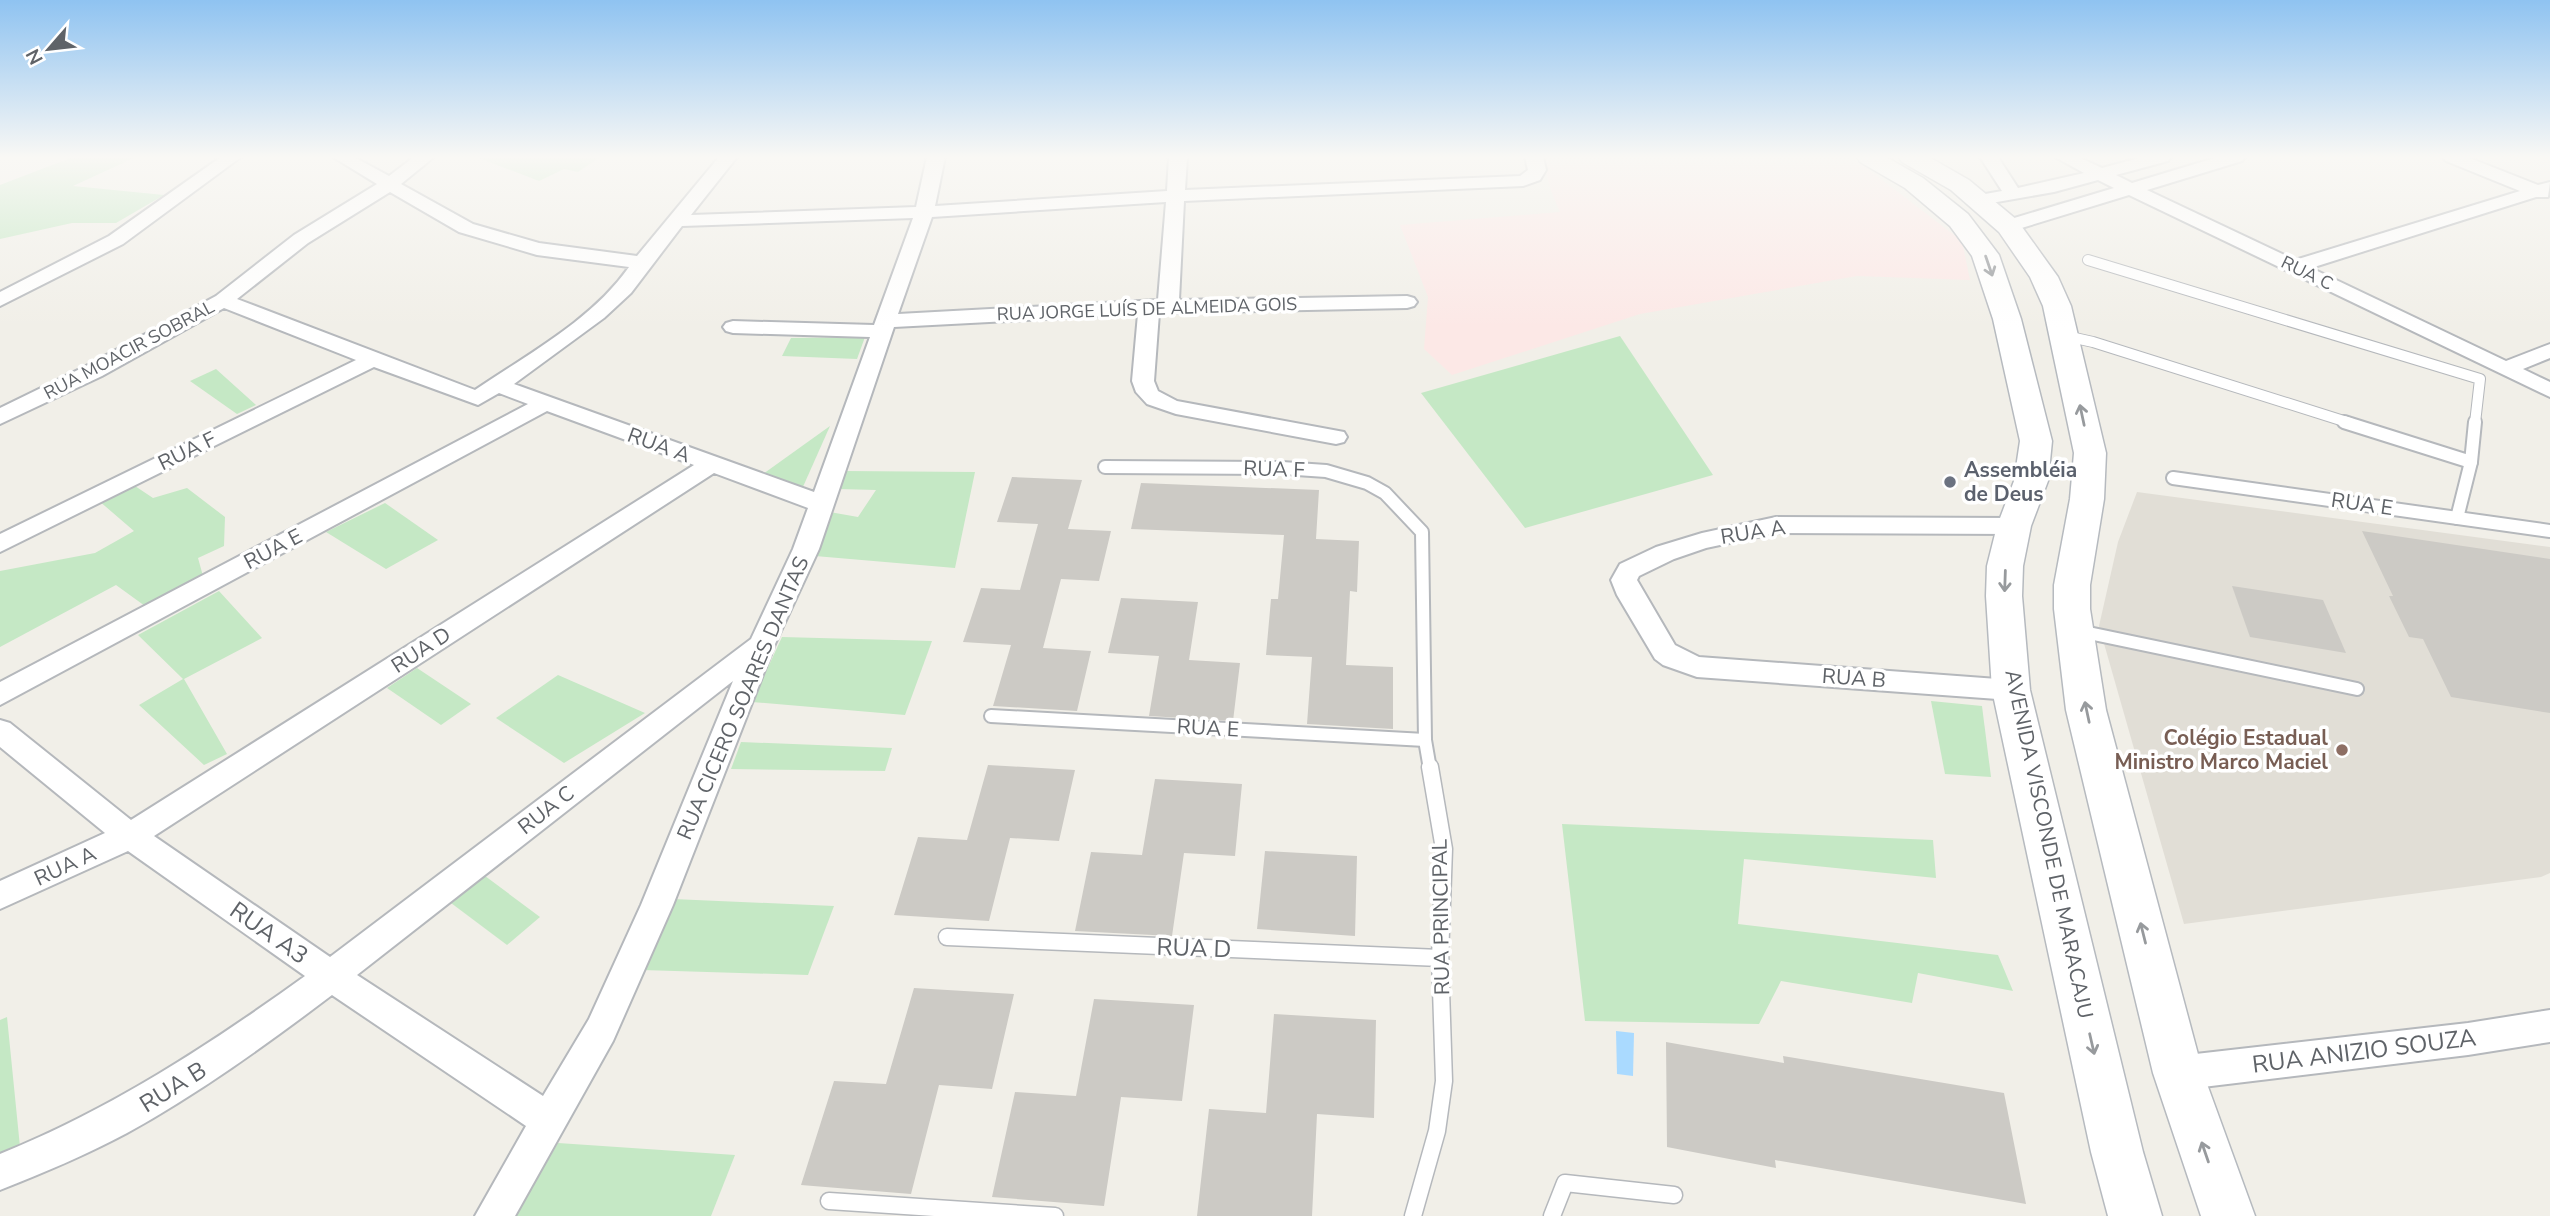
<svg xmlns="http://www.w3.org/2000/svg" width="2550" height="1216" viewBox="0 0 2550 1216" font-family="'Nunito Sans',sans-serif">
<rect width="100%" height="100%" fill="#f1efe8"/>
<path fill="#e1ded6" d="M2137,492L2550,547V873L2541,877L2184,924L2099,626L2118,542Z"/>
<path fill="#fce8e6" d="M1542,157H1846L1860,163L1962,241L1970,280L1857,276L1640,314L1452,375L1424,349L1428,297L1400,225L1560,212L1551,191Z"/>
<g fill="#c5e8c5">
<path d="M73,157H136L73,186L164,195L116,223H72L0,239V185Z"/>
<path d="M481,157H600L578,172L564,169L539,181L479,158Z"/>
<path d="M1620,336L1713,475L1525,528L1421,393Z"/>
<path d="M865,337L857,359L782,356L791,338Z"/>
<path d="M216,369L256,405L237,414L190,381Z"/>
<path d="M830,426L802,489L763,474Z"/>
<path d="M845,471L975,472L955,568L815,556L824,511L858,517L876,490L838,489Z"/>
<path d="M132,484L153,498L187,488L225,517L224,546L198,558L203,576L145,606L116,585L0,647V571L95,553L134,531L98,500Z"/>
<path d="M385,503L438,540L386,569L326,532Z"/>
<path d="M219,591L262,638L184,679L227,754L204,765L139,705L183,679L138,635Z"/>
<path d="M782,637L932,641L905,715L752,702Z"/>
<path d="M417,668L471,704L441,725L387,688Z"/>
<path d="M558,675L645,713L564,763L496,718Z"/>
<path d="M1931,701L1982,706L1991,777L1945,774Z"/>
<path d="M741,742L892,748L885,771L731,769Z"/>
<path d="M1562,824L1933,840L1936,878L1744,859L1738,924L1998,955L2013,991L1918,973L1912,1003L1781,981L1759,1024L1585,1021Z"/>
<path d="M477,870L540,917L507,945L443,897Z"/>
<path d="M673,899L834,906L808,975L642,970Z"/>
<path d="M7,1017L20,1147L0,1154V1020Z"/>
<path d="M558,1143L735,1155L711,1216H515Z"/>
</g>
<path fill="#aadaff" d="M1616,1031L1634,1033L1633,1076L1617,1074Z"/>
<g fill="#cccac5">
<path d="M1012,477L1082,480L1068,529L1111,531L1099,581L1061,579L1043,648L1091,651L1077,711L993,706L1011,645L963,642L981,588L1020,590L1038,524L997,522Z"/>
<path d="M1141,483L1319,490L1316,539L1359,541L1357,592L1350,591L1346,665L1393,667V729L1307,724L1312,657L1266,655L1271,599H1278L1284,535L1131,529Z"/>
<path d="M2362,531L2550,559V713L2451,697L2423,639L2409,637L2389,596H2393Z"/>
<path d="M2232,586L2323,600L2346,653L2250,637Z"/>
<path d="M1121,598L1198,602L1189,660L1240,663L1233,721L1149,716L1159,656L1108,653Z"/>
<path d="M988,765L1075,770L1059,841L1010,838L989,921L894,915L918,837L967,840Z"/>
<path d="M1155,779L1242,784L1235,856L1184,853L1172,936L1075,931L1091,852L1142,855Z"/>
<path d="M1265,851L1357,856L1355,936L1257,929Z"/>
<path d="M914,988L1014,994L992,1089L939,1085L911,1194L801,1185L834,1081L886,1084Z"/>
<path d="M1094,999L1194,1005L1182,1101L1121,1097L1104,1206L992,1197L1015,1092L1076,1096Z"/>
<path d="M1274,1014L1376,1020L1374,1118L1317,1114L1312,1216H1197L1209,1109L1266,1113Z"/>
<path d="M1666,1042L1784,1063L1783,1056L2004,1093L2026,1204L1775,1160L1776,1168L1667,1147Z"/>
</g>
<g fill="none" stroke-linecap="round" stroke-linejoin="round">
<g stroke="#b5b8bc" stroke-width="12">
<g id="lane-far2">
<path d="M2088,260L2480,379L2475,423"/>
<path d="M2066,336L2093,342L2350,423"/>
</g>
</g>
<g stroke="#b5b8bc" stroke-width="16">
<g id="lane-far1">
<path d="M2344,422L2471,462"/>
<path d="M1105,467L1282,468L1326,471L1367,483L1385,493L1422,532L1425,740L1430,769"/>
<path d="M2173,478L2550,531"/>
<path d="M2457,518L2471,462L2475,422"/>
<path d="M2079,631L2357,689"/>
<path d="M991,716L1425,740"/>
</g>
</g>
<g stroke="#b5b8bc" stroke-width="19">
<g id="lane">
<path d="M947,937L1440,958"/>
<path d="M829,1201L1055,1216"/>
<path d="M1413,1216L1437,1131L1444,1081L1440,958L1444,849L1430,767"/>
<path d="M1552,1216L1565,1183L1674,1195"/>
</g>
</g>
<g stroke="#b5b8bc" stroke-width="4">
<g id="street">
<path d="M221,157H241L123,244L0,306V292L109,236Z"/>
<path d="M333,157H354L389,176L414,157H434L401,184L473,224L539,243L637,256L719,157H737L691,215L916,207L927,157H945L935,206L1167,191L1169,157H1187L1185,190L1520,176L1528,170L1525,157H1543L1546,170L1540,180L1523,186L1184,201L1179,300L1407,296L1414,298L1417,302L1414,306L1407,308L1159,313L1154,381L1158,391L1177,401L1344,432L1347,437L1344,442L1336,444L1176,414L1147,404L1136,392L1132,381L1138,314L894,327L819,549L775,644L673,905L613,1041L515,1216H475L526,1126L332,995C266,1045 199,1093 127,1133C86,1155 43,1173 0,1190V1154C111,1109 208,1046 305,976L128,851L0,909V881L105,833L0,747V720L10,723L131,820L694,465L547,411L0,705V682L528,404L499,393L478,405L374,367L0,552V534L356,360L224,308L102,376L0,424V408L86,366L216,296L294,235L377,184ZM390,192L459,232L537,255L629,267C592,320 528,354 475,390L237,299L308,243ZM1166,202L1158,300L898,314L932,217ZM913,218L874,325L733,321L726,323L723,327L726,331L733,333L870,337L814,492L514,384L604,318L631,293L682,226ZM714,473L808,508L793,549L751,639L330,957L154,836ZM733,681L641,905L589,1019L543,1096L357,975Z"/>
<path d="M1980,157H1998L2018,188L2084,173L2055,157H2078L2102,168L2143,157H2171L2168,161L2116,175L2132,183L2218,157H2245L2242,161L2147,190L2295,260L2520,191L2446,161L2443,157H2467L2538,185L2550,182L2548,197H2536L2311,268L2506,361L2550,344V358L2523,369L2550,382V397L2129,195L2015,230H2001L1999,226L2001,222L2114,188L2098,180L2054,192L1980,205L1971,200L1974,196L2002,191Z"/>
<path d="M1776,517L2014,518L2023,520L2026,526L2023,532L2014,534L1776,533L1706,548L1674,559L1639,576L1637,580L1675,645L1699,657L2011,680L2021,683L2025,690L2021,697L2011,700L1697,677L1663,665L1655,659L1617,595L1611,580L1620,564L1656,547L1702,533Z"/>
<path d="M2550,1010V1042L2468,1055L2178,1090L2165,1085L2160,1073L2165,1061L2178,1056L2468,1023Z"/>
</g>
</g>
<g stroke="#b6babf" stroke-width="3">
<g id="secondary">
<path d="M1857,157H1886L1923,178L1968,214L1999,255L2021,319L2052,441L2048,481L2031,526L2023,566L2022,596L2030,690L2143,1152L2162,1216H2108L2091,1152L1992,690L1986,596L1987,566L1997,526L2014,481L2020,441L1993,319L1972,256L1950,226L1905,188L1860,162Z"/>
<path d="M1899,157H1929L1969,180L2017,220L2058,277L2071,306L2106,453L2104,499L2090,585V609L2106,710L2203,1073L2255,1216H2201L2153,1073L2066,710L2054,609V585L2070,499L2074,453L2043,306L2030,277L1999,232L1951,190L1902,162Z"/>
</g>
</g>
<use href="#lane-far2" stroke="#fff" stroke-width="10"/>
<use href="#lane-far1" stroke="#fff" stroke-width="12"/>
<use href="#lane" stroke="#fff" stroke-width="16"/>
<use href="#street" fill="#fff" fill-rule="evenodd"/>
<use href="#secondary" fill="#fff" fill-rule="evenodd"/>
</g>
<defs><path id="oneway-shaft" d="M-6 0H5M1.5-3L5.5 0L1.5 3" fill="none" stroke-width="1.6" stroke-linecap="round" stroke-linejoin="round" transform="scale(1.75)"/></defs>
<g stroke="#979a9d">
<use href="#oneway-shaft" transform="translate(1989 266) rotate(71)"/>
<use href="#oneway-shaft" transform="translate(2082 415) rotate(-102)"/>
<use href="#oneway-shaft" transform="translate(2005 581) rotate(92)"/>
<use href="#oneway-shaft" transform="translate(2087 712) rotate(-102)"/>
<use href="#oneway-shaft" transform="translate(2143 933) rotate(-104)"/>
<use href="#oneway-shaft" transform="translate(2092 1044) rotate(77)"/>
<use href="#oneway-shaft" transform="translate(2205 1152) rotate(-109)"/>
</g>
<linearGradient id="sky" x2="0" y2="1"><stop stop-color="#8fc3f1"/><stop offset="0.48" stop-color="#f9f8f5"/><stop offset="1" stop-color="#f9f8f5" stop-opacity="0"/></linearGradient>
<rect width="2550" height="327" fill="url(#sky)"/>
<circle fill="#6b7280" stroke="#fff" stroke-width="2.5" cx="1950" cy="482" r="7"/>
<circle fill="#8d6e63" stroke="#fff" stroke-width="2.5" cx="2342" cy="750" r="7"/>
<g text-anchor="middle" stroke-width="7" stroke-linejoin="round" paint-order="stroke">
<g font-size="18" fill="#5f6368" stroke="#fff">
<text transform="translate(2307 273) rotate(26)" y="6">RUA C</text>
<text transform="translate(1147 309) rotate(-2)" y="6">RUA JORGE LUÍS DE ALMEIDA GOIS</text>
<text transform="translate(129 350) rotate(-28)" y="6">RUA MOACIR SOBRAL</text>
</g>
<g font-size="21" fill="#5f6368" stroke="#fff">
<text transform="translate(659 445) rotate(20)" y="7">RUA A</text>
<text transform="translate(187 451) rotate(-26)" y="7">RUA F</text>
<text transform="translate(1274 469) rotate(2)" y="7">RUA F</text>
<text transform="translate(2362 504) rotate(8)" y="7">RUA E</text>
<text transform="translate(1753 532) rotate(-9)" y="7">RUA A</text>
<text transform="translate(273 549) rotate(-28)" y="7">RUA E</text>
<text transform="translate(421 650) rotate(-33)" y="7">RUA D</text>
<text transform="translate(1854 678) rotate(4)" y="7">RUA B</text>
<text transform="translate(743 698) rotate(-67)" y="7">RUA CICERO SOARES DANTAS</text>
<text transform="translate(1208 728) rotate(3)" y="7">RUA E</text>
<text transform="translate(546 810) rotate(-38)" y="7">RUA C</text>
<text transform="translate(2049 844) rotate(78)" y="7">AVENIDA VISCONDE DE MARACAJU</text>
<text transform="translate(65 866) rotate(-25)" y="7">RUA A</text>
<text transform="translate(1441 917) rotate(-91)" y="7">RUA PRINCIPAL</text>
</g>
<g font-size="21" font-weight="bold" fill="#5b616d" stroke="#fff" text-anchor="start">
<text x="1964" y="477">Assembléia<tspan x="1964" dy="24">de Deus</tspan></text>
</g>
<g font-size="21" font-weight="bold" fill="#785e54" stroke="#fff" text-anchor="end">
<text x="2328" y="745">Colégio Estadual<tspan x="2328" dy="24">Ministro Marco Maciel</tspan></text>
</g>
<g font-size="24" fill="#5f6368" stroke="#fff">
<text transform="translate(269 933) rotate(35)" y="8">RUA A3</text>
<text transform="translate(1194 948) rotate(2)" y="8">RUA D</text>
<text transform="translate(2364 1051) rotate(-7)" y="8">RUA ANIZIO SOUZA</text>
<text transform="translate(173 1087) rotate(-32)" y="8">RUA B</text>
</g>
</g>
<g transform="translate(49 49) rotate(242)" stroke="#ffffff" stroke-width="5" paint-order="stroke">
<path d="M0-5L12 26L0 18L-12 26Z" fill="#5f6368"/>
<text y="-10" font-size="19" font-weight="bold" text-anchor="middle" fill="#5f6368">N</text>
</g>
</svg>
